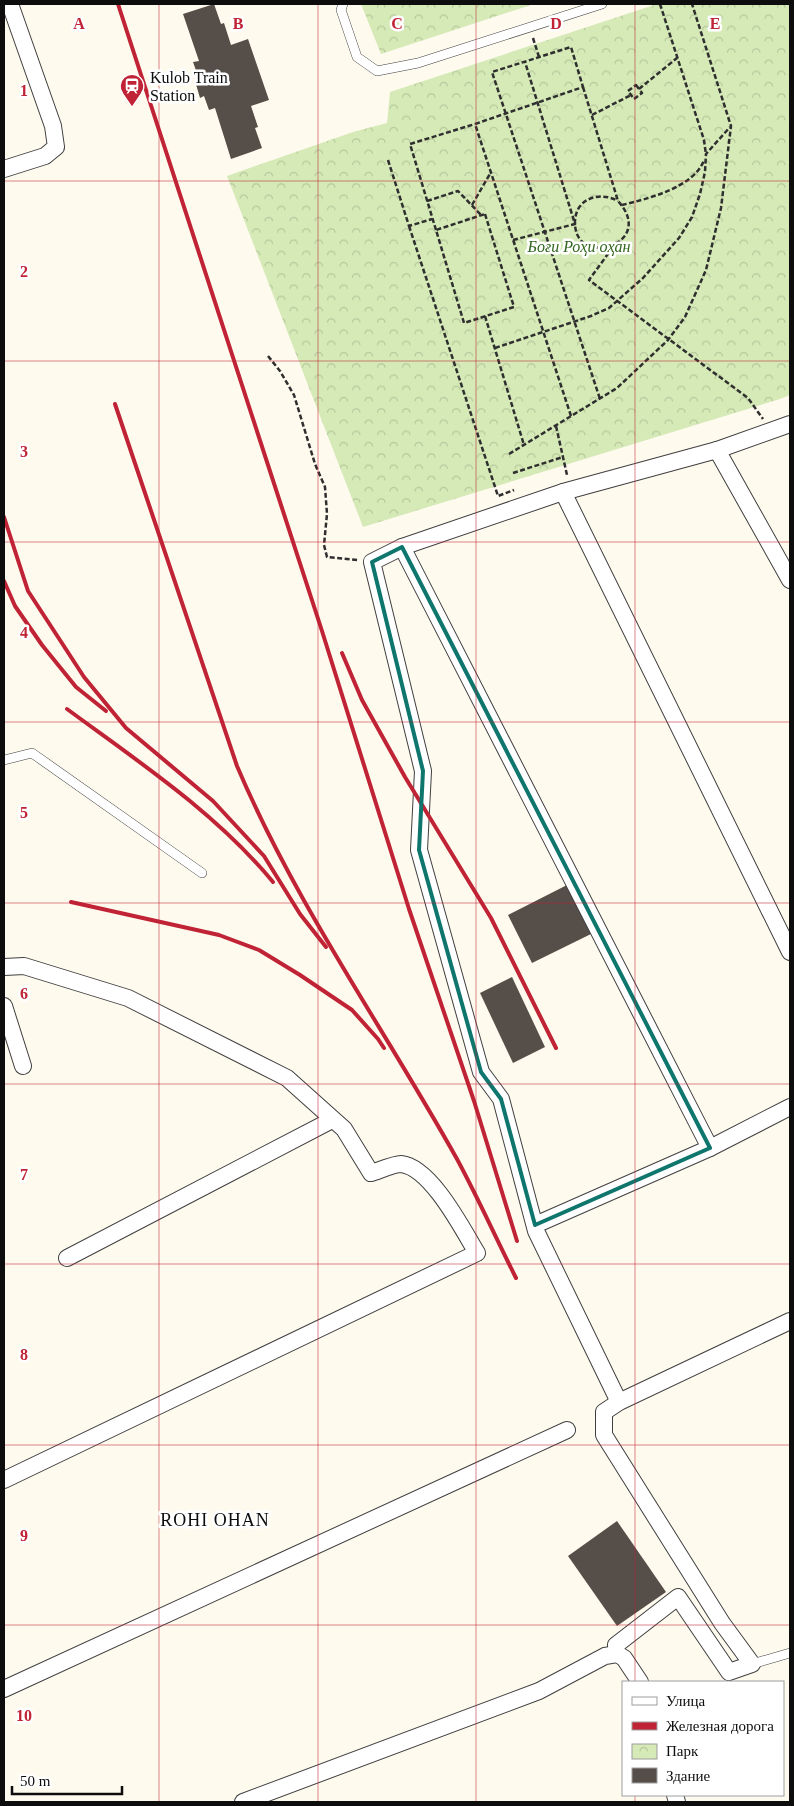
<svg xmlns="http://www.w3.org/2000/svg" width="794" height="1806" viewBox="0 0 794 1806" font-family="Georgia,serif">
<defs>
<pattern id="park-crowns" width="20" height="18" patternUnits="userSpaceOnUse" patternTransform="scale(1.25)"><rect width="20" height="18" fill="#d5eab7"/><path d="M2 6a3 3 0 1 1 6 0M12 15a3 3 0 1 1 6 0" fill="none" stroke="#b6c89c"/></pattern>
</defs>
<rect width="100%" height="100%" fill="#fffaee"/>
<g fill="url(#park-crowns)">
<path d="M361,4H534L381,54Z"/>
<path d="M657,4H790V395L780,399L363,527L227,176L353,132L387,123L390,92Z"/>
</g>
<g fill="#564e49">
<path d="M214,4L221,24L224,23L231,45L248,39L269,100L251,106L258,127L255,128L262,148L231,159L215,108L209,110L204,96L200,98L195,81L199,79L193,62L199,61L183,14Z"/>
<path d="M567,885L591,934L532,963L508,915Z"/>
<path d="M512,977L545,1047L513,1063L480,993Z"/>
<path d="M617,1521L666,1592L617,1626L568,1556Z"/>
</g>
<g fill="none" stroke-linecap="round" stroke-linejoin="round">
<g stroke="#404040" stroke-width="10">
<g id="service">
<path d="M343,4L341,10L357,57L377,71L418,63L602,4"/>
<path d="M4,760L32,753L202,873"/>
<path d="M752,1664L790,1653"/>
</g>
</g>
<g stroke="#404040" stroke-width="18">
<g id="minor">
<path d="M4,169L45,156L56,147L53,126L10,4"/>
<path d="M717,450L790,580"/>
<path d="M563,492L790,952"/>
<path d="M402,547L710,1148"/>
<path d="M4,967L24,966L128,998L287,1078L344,1129L371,1173C378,1171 394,1164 401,1164C431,1167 463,1230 477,1253L4,1480"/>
<path d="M4,1006L23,1066"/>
<path d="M535,1225L710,1148L790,1107"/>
<path d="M67,1258L332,1120"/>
<path d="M619,1402L536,1231L501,1099L481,1072L419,850L423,771L372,562L402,547L563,492L717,450L790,424"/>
<path d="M617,1654L616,1645L678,1597L729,1672L752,1664L722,1623L604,1435V1412L619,1402L790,1321"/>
<path d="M4,1689L567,1430"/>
<path d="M675,1795L677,1802"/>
<path d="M243,1802L539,1691L605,1656L617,1654L624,1658L640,1682"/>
</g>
</g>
<g stroke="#2f2f2f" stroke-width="2.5" stroke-dasharray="5 2.5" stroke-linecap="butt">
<path d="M660,4L704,140L706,155"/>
<path d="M533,38L539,57"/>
<path d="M636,85L642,93L634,99L628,91Z"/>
<path d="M583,87L618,201C658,245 573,270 575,221C576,198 600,191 618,201"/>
<path d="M639,89L677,58"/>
<path d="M592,115L631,95"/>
<path d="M388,160L409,226L432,219"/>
<path d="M427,201L458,191L482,216"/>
<path d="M472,205L491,172"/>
<path d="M622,205C647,199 695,187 704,160"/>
<path d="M485,214L514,307L464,323L436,230Z"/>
<path d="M409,226L498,496L514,490"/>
<path d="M436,230L410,144L475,124"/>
<path d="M513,240L575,224L525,62"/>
<path d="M613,247L589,280L748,398L763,419"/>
<path d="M485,316L524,445"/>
<path d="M495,348L591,316L609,308L643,278L679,238L692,217L700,194L705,172L706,154L730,127"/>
<path d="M268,356L280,371L294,395L315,464L325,487L327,514L324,545L327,557L358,560"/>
<path d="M571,416L475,124L583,87L571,47L492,72C528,181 564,290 600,399"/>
<path d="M556,426L567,475"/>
<path d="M509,454L617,388L668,340L685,317L706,270L721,208L731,126L692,4"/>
<path d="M513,473L563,457"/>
</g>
<use href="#service" stroke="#fff" stroke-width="9"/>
<use href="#minor" stroke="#fff" stroke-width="16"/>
<g stroke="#c02335" stroke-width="4">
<path d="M118,4L322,631L409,909L474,1101L517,1241"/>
<path d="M115,404L237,766C296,905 384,1028 457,1159C478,1198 496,1238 516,1278"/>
<path d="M4,517L28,591L84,677L126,728L213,801L264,856L300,914L326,947"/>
<path d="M4,581L15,606L42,645L76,687L106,711"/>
<path d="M342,653L362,700L405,777L491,918L556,1048"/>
<path d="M67,709C139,762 216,813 273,882"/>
<path d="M71,902L219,935L259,950L300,975L352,1010L378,1039L384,1048"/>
</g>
</g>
<path fill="none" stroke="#0f766e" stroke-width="4" stroke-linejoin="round" d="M402,547L710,1148L535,1225L501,1099L481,1072L419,850L423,771L372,562Z"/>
<path fill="none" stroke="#c02335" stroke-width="1" stroke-opacity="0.55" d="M159,4V1802M318,4V1802M476,4V1802M635,4V1682M4,181H790M4,361H790M4,542H790M4,722H790M4,903H790M4,1084H790M4,1264H790M4,1445H790M4,1625H790M635,1795V1802"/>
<defs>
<g id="station-pin" transform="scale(1.25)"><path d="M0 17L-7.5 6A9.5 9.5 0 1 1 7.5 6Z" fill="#c02335" stroke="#fff"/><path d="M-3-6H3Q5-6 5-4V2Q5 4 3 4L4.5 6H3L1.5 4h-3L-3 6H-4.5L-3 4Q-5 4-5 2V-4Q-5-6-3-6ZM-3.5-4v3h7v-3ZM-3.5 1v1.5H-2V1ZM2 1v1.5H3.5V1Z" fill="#fff"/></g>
</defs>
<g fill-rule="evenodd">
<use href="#station-pin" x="132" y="86"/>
</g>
<g text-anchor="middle" stroke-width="5" stroke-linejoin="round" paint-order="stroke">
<g font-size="16" fill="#0d0d0d" stroke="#fff" text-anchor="start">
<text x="150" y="83">Kulob Train<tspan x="150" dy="18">Station</tspan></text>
</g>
<g font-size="16" font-style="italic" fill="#31661c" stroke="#fff">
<text x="579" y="252">Боғи Роҳи оҳан</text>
</g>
<g font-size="18" letter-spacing="1" fill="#0d0d0d" stroke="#fff">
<text x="215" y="1526">ROHI OHAN</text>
</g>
</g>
<g font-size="16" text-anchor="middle" font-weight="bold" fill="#c02335" stroke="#fff" stroke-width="5" stroke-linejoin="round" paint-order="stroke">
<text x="79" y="29">A</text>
<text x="238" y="29">B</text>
<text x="397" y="29">C</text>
<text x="556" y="29">D</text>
<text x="715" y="29">E</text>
<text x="24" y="96">1</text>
<text x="24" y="277">2</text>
<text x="24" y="457">3</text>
<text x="24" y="638">4</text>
<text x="24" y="818">5</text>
<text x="24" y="999">6</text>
<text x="24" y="1180">7</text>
<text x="24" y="1360">8</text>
<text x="24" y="1541">9</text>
<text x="24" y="1721">10</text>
</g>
<rect width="794" height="1806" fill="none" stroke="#0d0d0d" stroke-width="10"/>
<rect x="622" y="1681" width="162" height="115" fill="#ffffff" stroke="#9e9e9e"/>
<rect x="632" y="1697" width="25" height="8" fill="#ffffff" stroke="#9e9e9e"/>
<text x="666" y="1706" font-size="15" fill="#0d0d0d">Улица</text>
<rect x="632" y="1722" width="25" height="8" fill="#c02335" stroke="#9e9e9e"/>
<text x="666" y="1731" font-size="15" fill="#0d0d0d">Железная дорога</text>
<rect x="632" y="1744" width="25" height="15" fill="url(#park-crowns)" stroke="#9e9e9e"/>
<text x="666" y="1756" font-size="15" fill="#0d0d0d">Парк</text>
<rect x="632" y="1768" width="25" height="15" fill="#564e49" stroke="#9e9e9e"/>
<text x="666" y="1781" font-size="15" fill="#0d0d0d">Здание</text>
<path d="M12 1786v8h110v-8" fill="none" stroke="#0d0d0d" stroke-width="2.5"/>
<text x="20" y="1786" font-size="15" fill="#0d0d0d" stroke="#ffffff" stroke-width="4" paint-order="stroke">50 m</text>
</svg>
